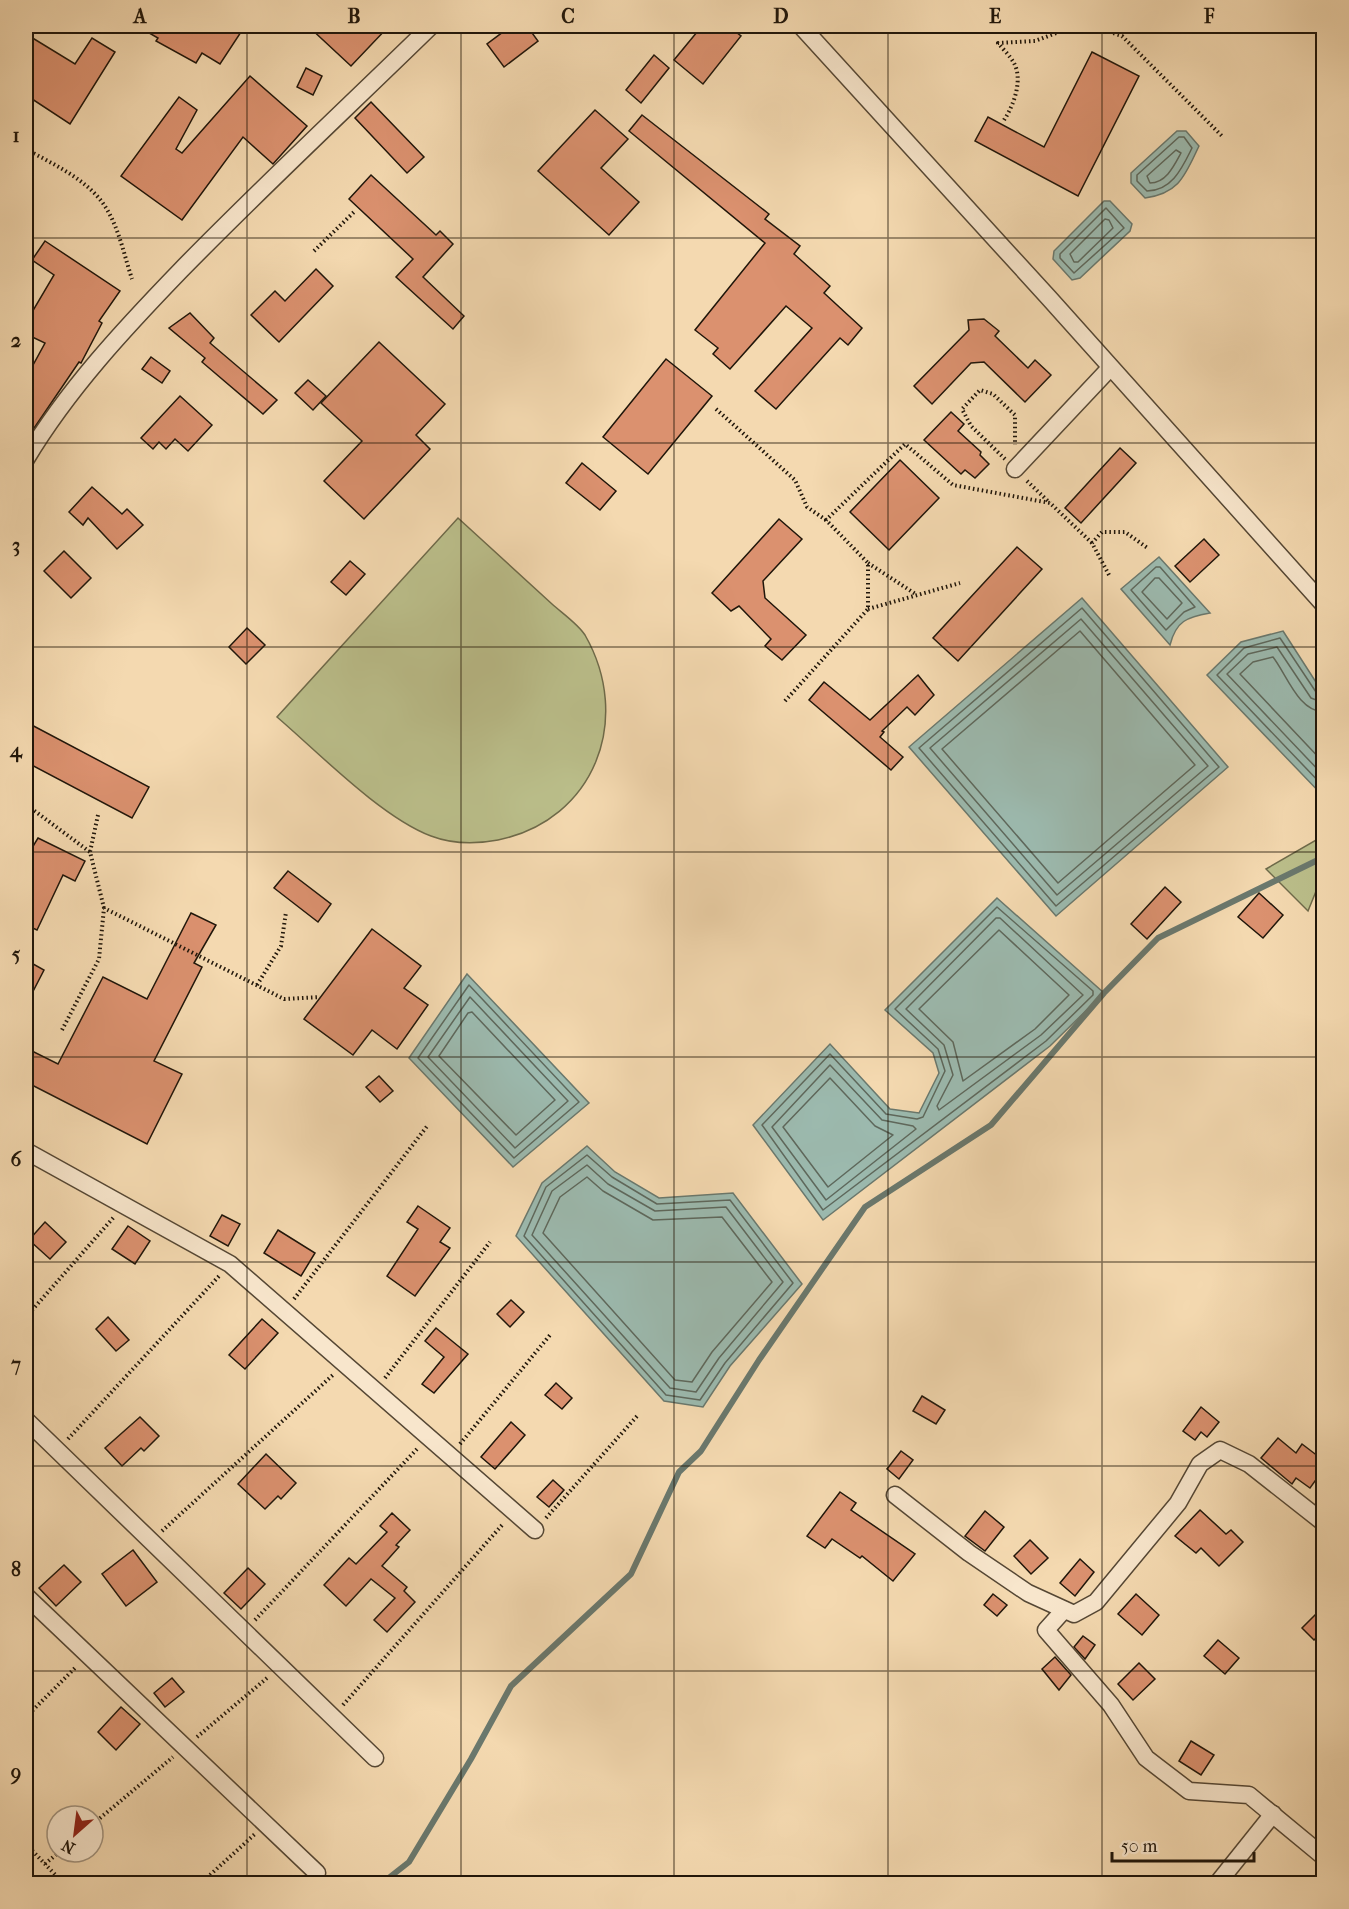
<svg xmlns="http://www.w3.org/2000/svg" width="1349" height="1909" viewBox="0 0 1349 1909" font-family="'IM FELL French Canon',serif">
<rect width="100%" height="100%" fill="#f4d9b0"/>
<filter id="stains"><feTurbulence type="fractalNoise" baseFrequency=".00333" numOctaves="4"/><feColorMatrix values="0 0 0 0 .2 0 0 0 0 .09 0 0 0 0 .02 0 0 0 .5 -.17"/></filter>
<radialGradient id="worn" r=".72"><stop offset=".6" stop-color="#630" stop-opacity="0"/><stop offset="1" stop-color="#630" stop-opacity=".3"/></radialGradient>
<g fill="#bbbf8b" stroke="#6e6a4a" stroke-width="1.5">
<path d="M458,518C490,547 521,576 552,604C562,613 578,624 585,635C633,719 595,820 498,840C477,844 452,844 431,836C381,817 319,753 277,717Z"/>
<path d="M1323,836V874L1308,911L1266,869Z"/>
</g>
<g fill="#9cbaaf" stroke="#6a786d" stroke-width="1.5">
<path d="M1177,131H1186L1199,146C1185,175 1180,193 1145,198L1131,183V173Z"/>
<path d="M1104,201H1110L1132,224L1130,231L1080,278L1072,280L1053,259L1054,251Z"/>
<path d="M1159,557L1210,613C1187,617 1176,621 1170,645L1121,589Z"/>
<path d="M1082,598L1228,767L1056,916L909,747Z"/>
<path d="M1283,631L1323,693V796L1207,675L1241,642Z"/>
<path d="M997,898L1104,993L1050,1046L823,1220L753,1125L830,1044L890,1109L919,1113L939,1073L933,1053L885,1010Z"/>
<path d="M467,974L589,1103L513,1167L409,1058Z"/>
<path d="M587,1146L615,1172L659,1198L733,1193L802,1284L730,1366L703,1407L664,1401L516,1236L542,1183Z"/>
</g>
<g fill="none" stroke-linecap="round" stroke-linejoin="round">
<g stroke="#5e685c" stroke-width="1.5">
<path d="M1179,137H1184L1192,148C1182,168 1172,191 1147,191L1137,181V175Z"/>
<path d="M1176,150L1181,153C1174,166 1166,183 1150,183L1147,176Z"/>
<path d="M1106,208L1124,228L1074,273L1060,258V254Z"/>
<path d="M1105,219L1109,220L1113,228L1078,262H1074L1070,254Z"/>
<path d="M1156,567H1160L1195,607L1184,612L1166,630L1131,590Z"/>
<path d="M1155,578H1159L1182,603L1167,619L1142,592Z"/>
<path d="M1082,608L1219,767L1056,906L919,748Z"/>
<path d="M1081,619L1208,766L1057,895L930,748Z"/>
<path d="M1080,631L1195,765L1058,883L942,749Z"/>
<path d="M1324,695L1316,692L1280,638L1244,648L1217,675L1324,787"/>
<path d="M1324,703L1311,698L1277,647L1248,654L1227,674L1324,776"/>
<path d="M1324,712C1298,711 1287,675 1273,657L1253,662L1240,674L1324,763"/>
<path d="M997,907L1093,991V995L1046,1041L823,1210L762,1125L830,1054L886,1114L917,1119L923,1117L945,1071L938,1049L895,1009Z"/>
<path d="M996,918H1000L1083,995L1041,1035L939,1110L937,1106L953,1075L944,1045L906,1009Z"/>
<path d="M999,930L1069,995L1035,1029L963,1081L953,1042L919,1009Z"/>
<path d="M469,985L579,1102L514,1158L418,1058Z"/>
<path d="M470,997L568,1101L515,1148L428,1057Z"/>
<path d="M472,1012L555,1100L516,1135L439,1056L468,1013Z"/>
<path d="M830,1065L882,1120L913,1126L916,1129L826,1200L772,1127Z"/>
<path d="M830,1078L875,1126L893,1135L828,1187L783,1127Z"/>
<path d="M587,1155L612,1177L657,1204L730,1200L793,1283L725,1363L700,1400L666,1395L524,1236L546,1187Z"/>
<path d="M587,1165L608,1184L655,1211L726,1207L783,1282L719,1358L696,1392L670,1388L532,1235L552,1191Z"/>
<path d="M587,1177L603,1191L653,1220L722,1217L772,1282L712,1352L692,1382L675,1380L543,1233L560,1197Z"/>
</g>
<path stroke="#6a786d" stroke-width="6" d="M381,1884L409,1862L471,1759L511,1686L631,1574L679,1472L701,1451L759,1360L865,1207L991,1125L1104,993L1158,938L1324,857"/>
</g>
<g fill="#db916f" stroke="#20160a" stroke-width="1.5">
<path d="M137,26H230L241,32L220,64L202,53L196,63L156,41L158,38Z"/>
<path d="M308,26H389L351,66Z"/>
<path d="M511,26H527L538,41L504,67L487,44Z"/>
<path d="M702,26H728L741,36L703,84L674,60Z"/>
<path d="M26,34L75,64L92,38L115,52L70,124L26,95Z"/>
<path d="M1092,52L1139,76L1078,196L975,141L988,117L1044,147Z"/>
<path d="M654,55L669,68L641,103L626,90Z"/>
<path d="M306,68L322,76L313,95L297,87Z"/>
<path d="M250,76L307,126L273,164L243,137L182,220L121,176L179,97L197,110L176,149L182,153Z"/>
<path d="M371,102L424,157L407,173L355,118Z"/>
<path d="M595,110L628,139L601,168L639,202L609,235L538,171Z"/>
<path d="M642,115L769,214L765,219L800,246L794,254L830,286L824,293L862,328L848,345L840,338L776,409L755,391L812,328L786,306L730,369L713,354L718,348L695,330L765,243L629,131Z"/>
<path d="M371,175L436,235L440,231L453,244L423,277L464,316L453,329L396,277L413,259L349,199Z"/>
<path d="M45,241L120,291L99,321L102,323L81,363L79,362L26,440V378L45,343L26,334V311L31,314L54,275L32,260Z"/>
<path d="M316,269L333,286L279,342L251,315L275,291L285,301Z"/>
<path d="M190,313L214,338L210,343L277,400L263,414L202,362L205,358L169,328Z"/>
<path d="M984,319L999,331L995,336L1028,368L1035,360L1051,375L1025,402L984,362L971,363L932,404L914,386L969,330L968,320Z"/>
<path d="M379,342L445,404L416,435L430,449L364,519L324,481L362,441L321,403Z"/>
<path d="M151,357L170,371L162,383L142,369Z"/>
<path d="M666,359L712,396L648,474L603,437Z"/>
<path d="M308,380L326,396L313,410L295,393Z"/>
<path d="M180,396L212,425L188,451L175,439L166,449L159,442L153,449L141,438Z"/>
<path d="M951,412L964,424L958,431L981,452L980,455L989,464L975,478L965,470L961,474L924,440Z"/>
<path d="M1120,448L1136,463L1081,523L1065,508Z"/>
<path d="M900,460L939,498L889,550L850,512Z"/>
<path d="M582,463L616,491L600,510L566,483Z"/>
<path d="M92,487L122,514L127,509L143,525L117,549L88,518L83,525L69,512Z"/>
<path d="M779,519L802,539L763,581L765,598L806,635L782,660L765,646L771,639L739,606L731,611L712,593Z"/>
<path d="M1204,539L1219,555L1190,582L1175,566Z"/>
<path d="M1017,547L1042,569L958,661L933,638Z"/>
<path d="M64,551L91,578L71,598L44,571Z"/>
<path d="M350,561L365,574L346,595L331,582Z"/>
<path d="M247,628L265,645L246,664L229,647Z"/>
<path d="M918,675L934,695L915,715L907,707L882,731L884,732L880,737L903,757L891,770L809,700L824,682L870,720Z"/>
<path d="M26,722L149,787L132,818L26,762Z"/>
<path d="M38,838L85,861L75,881L63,875L37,930L26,925V845L32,848Z"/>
<path d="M288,871L331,904L318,922L274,888Z"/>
<path d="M1165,887L1181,902L1147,939L1131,924Z"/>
<path d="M1259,893L1283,915L1263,938L1238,917Z"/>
<path d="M191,913L216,925L194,963L202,967L154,1061L182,1074L147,1144L26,1082V1048L58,1064L103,977L147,999Z"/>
<path d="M372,929L421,966L404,988L428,1005L397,1049L372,1030L353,1055L304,1019Z"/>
<path d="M26,960L44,970L26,1005Z"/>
<path d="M379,1076L393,1091L380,1102L366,1087Z"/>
<path d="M418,1206L450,1228L440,1242L450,1248L415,1296L387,1276L418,1229L407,1222Z"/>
<path d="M222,1215L240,1224L228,1246L210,1236Z"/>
<path d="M45,1222L66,1242L50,1259L29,1240Z"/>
<path d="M128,1226L150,1241L135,1264L112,1249Z"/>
<path d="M278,1230L315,1253L301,1276L264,1253Z"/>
<path d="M511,1300L524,1312L510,1327L497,1314Z"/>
<path d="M108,1317L129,1340L116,1351L96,1329Z"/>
<path d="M262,1319L278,1333L245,1369L229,1355Z"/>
<path d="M436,1328L468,1354L434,1393L422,1384L444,1357L425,1341Z"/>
<path d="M556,1383L572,1398L562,1409L545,1395Z"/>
<path d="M922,1396L945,1410L936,1424L913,1411Z"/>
<path d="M1201,1407L1219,1422L1207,1437L1201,1432L1195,1440L1183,1431Z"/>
<path d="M140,1417L159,1436L144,1451L141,1448L122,1466L105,1448Z"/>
<path d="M511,1422L525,1435L495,1469L481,1457Z"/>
<path d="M1278,1438L1296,1453L1302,1444L1323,1460V1470L1310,1488L1296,1478L1292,1484L1261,1458Z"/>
<path d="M901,1451L913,1460L899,1479L887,1469Z"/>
<path d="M266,1454L296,1483L281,1499L278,1496L265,1509L238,1484Z"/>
<path d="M553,1480L564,1490L549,1507L537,1497Z"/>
<path d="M840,1492L856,1503L851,1510L915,1554L893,1581L862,1556L860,1558L832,1539L825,1548L807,1536Z"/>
<path d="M1200,1510L1226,1534L1231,1530L1243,1542L1219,1566L1201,1548L1196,1553L1175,1536Z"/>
<path d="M985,1511L1004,1527L985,1551L965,1536Z"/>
<path d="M392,1513L410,1530L396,1545L399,1547L382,1566L407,1587L404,1591L415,1602L387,1632L374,1620L395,1598L371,1579L346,1606L324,1585L349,1558L356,1564L387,1532L380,1526Z"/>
<path d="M1030,1540L1048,1558L1031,1574L1014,1556Z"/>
<path d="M133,1550L157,1582L126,1606L102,1574Z"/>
<path d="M1080,1559L1094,1572L1075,1596L1060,1583Z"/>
<path d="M64,1565L81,1582L56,1606L39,1588Z"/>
<path d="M248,1568L265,1584L241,1609L224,1593Z"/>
<path d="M993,1594L1007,1605L997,1616L984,1605Z"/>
<path d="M1136,1594L1159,1615L1142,1635L1118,1614Z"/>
<path d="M1323,1607V1631L1314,1640L1302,1628Z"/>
<path d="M1083,1636L1095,1645L1085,1659L1074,1647Z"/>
<path d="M1218,1640L1239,1658L1225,1674L1204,1656Z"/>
<path d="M1055,1657L1071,1675L1059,1690L1042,1669Z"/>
<path d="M1139,1663L1155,1679L1133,1700L1118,1684Z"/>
<path d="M172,1678L184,1692L165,1707L154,1693Z"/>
<path d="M121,1707L140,1724L116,1750L98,1732Z"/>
<path d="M1191,1741L1214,1755L1201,1775L1179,1761Z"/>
</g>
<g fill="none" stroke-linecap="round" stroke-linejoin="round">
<g stroke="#554734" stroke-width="19">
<g id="minor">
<path d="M801,26L1049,298L1324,605"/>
<path d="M26,459C68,389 124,329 181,270C262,187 348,107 431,26"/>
<path d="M1015,469L1110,368"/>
<path d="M26,1151L230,1264L535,1530"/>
<path d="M26,1420L375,1758"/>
<path d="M895,1495L969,1553L1028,1593L1074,1614L1096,1602L1178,1503L1200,1464L1220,1450L1249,1464L1324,1523"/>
<path d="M26,1596L317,1873"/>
<path d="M1064,1610L1046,1630L1111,1705L1146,1758L1189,1791L1249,1795L1324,1857"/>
<path d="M1217,1884L1273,1814"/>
</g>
</g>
<g stroke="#20160a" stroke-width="4" stroke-dasharray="1.5 3" stroke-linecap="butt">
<path d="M1092,26L1122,36L1223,137"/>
<path d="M1004,120C1014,105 1023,80 1014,63C1010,56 1003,49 998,43L1035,41L1075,26"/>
<path d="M26,149C56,166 92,181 109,213C120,233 125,258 132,279"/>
<path d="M314,251L354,212"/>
<path d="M716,409L795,480L807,507L826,520"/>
<path d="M1005,459L971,426L962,409L980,390L993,394L1015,415V445"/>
<path d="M1027,481L1050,503"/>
<path d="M868,563L917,595"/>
<path d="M1109,575L1092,543L1102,532H1125L1149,549"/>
<path d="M868,609L960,583"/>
<path d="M785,701L868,609V563L826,520L905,444L953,485L1050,503L1092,543"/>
<path d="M26,793L32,809"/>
<path d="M26,810L32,809L90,852"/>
<path d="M98,815L90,852L104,908"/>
<path d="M257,985L281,946L286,912"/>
<path d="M62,1030L99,959L104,908L284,999L320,997"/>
<path d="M294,1299L428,1125"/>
<path d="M26,1317L114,1217"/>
<path d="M385,1378L490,1242"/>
<path d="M68,1439L220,1275"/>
<path d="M460,1444L550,1335"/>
<path d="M546,1518L638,1415"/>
<path d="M162,1531L334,1374"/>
<path d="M255,1620L417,1449"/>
<path d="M343,1705L503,1524"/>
<path d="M26,1717L76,1667"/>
<path d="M197,1737L267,1678"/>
<path d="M93,1824L173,1757"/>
<path d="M26,1844L64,1884"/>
<path d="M45,1864L59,1852"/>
<path d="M200,1884L255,1834"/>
</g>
<use href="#minor" stroke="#f8e6cc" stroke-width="16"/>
</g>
<path fill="none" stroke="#20160a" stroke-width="1.5" stroke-opacity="0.55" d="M247,26V1884M461,26V1884M674,26V1884M888,26V1884M1102,26V1884M26,238H1324M26,443H1324M26,647H1324M26,852H1324M26,1057H1324M26,1262H1324M26,1466H1324M26,1671H1324"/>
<rect width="1349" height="1909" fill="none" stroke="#f4d9b0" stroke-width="66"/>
<g transform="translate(75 1834) rotate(208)"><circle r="28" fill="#f8e6cc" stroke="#a2937e" stroke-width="1.5"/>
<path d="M0-4.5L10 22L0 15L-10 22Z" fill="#8f2418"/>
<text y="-9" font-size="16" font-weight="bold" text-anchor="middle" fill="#20160a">N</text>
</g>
<path d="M1112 1852v9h142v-9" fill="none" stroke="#20160a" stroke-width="3"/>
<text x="1121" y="1852" font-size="18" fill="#20160a" stroke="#f8e6cc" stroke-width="4.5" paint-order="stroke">50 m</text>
<rect x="33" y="33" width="1283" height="1843" fill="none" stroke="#20160a" stroke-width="2"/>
<g font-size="20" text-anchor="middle" font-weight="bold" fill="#20160a">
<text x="140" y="23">A</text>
<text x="354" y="23">B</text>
<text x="568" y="23">C</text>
<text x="781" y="23">D</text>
<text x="995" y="23">E</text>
<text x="1209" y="23">F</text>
<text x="16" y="142">1</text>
<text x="16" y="347">2</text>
<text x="16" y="552">3</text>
<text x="16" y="757">4</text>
<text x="16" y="961">5</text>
<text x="16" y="1166">6</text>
<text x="16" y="1371">7</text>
<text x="16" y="1576">8</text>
<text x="16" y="1780">9</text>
</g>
<rect width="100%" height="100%" filter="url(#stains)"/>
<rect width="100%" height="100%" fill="url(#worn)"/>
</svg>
